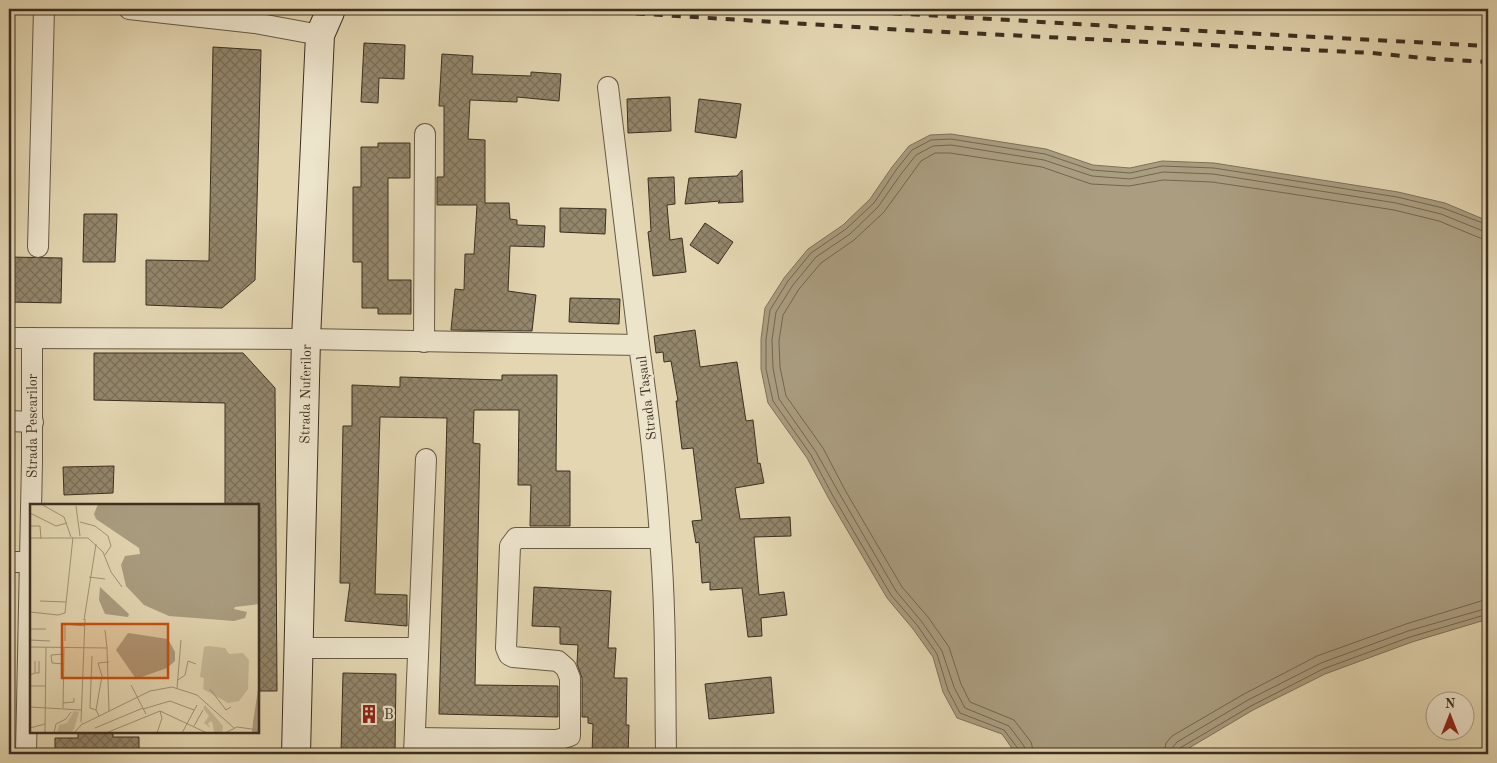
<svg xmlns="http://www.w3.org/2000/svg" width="1497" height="763" viewBox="0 0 1497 763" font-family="'Old Standard TT',serif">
<defs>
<pattern id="building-cross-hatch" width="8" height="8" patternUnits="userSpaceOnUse" patternTransform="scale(1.25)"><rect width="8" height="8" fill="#93866b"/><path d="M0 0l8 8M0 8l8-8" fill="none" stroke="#796e58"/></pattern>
</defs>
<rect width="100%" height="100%" fill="#e3d6b1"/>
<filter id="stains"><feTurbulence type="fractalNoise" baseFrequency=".004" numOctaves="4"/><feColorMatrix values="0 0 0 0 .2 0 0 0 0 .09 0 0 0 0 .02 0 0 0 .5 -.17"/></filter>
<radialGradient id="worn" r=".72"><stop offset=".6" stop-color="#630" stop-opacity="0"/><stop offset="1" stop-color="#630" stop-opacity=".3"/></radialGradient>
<path fill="#aa9d80" stroke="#7e715a" d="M951,134L1046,149L1093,165L1130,168L1162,161L1214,163L1398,192L1445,203L1488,221V617L1485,620L1412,642L1325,674L1253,710L1179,754H1016L1002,734L957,718L943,692L933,657L913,629L887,598L829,499L807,458L768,403L761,369V339L765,308L784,278L808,249L843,225L870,199L892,167L909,146L930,135Z"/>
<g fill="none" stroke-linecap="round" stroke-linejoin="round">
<g stroke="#736650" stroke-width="1">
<path d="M1020,754L1019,750L1004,730L960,713L948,690L937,654L917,625L891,595L833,496L811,455L773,401L766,369V340L770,310L788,281L811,253L846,229L874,203L896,170L912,150L931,140L951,139L1045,154L1092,170L1130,173L1162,166L1214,168L1397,197L1443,208L1488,225"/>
<path d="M1026,754L1024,746L1009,726L965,708L954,687L942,651L922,622L896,591L839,493L816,452L779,399L773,368L772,340L776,312L793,285L816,257L850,234L878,207L901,174L916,155L933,146L951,145L1044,160L1092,176L1130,179L1163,172L1213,174L1396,203L1441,214L1483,231H1488"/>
<path d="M1034,754L1031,742L1014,720L970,702L961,684L949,647L928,617L902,587L845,490L823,448L786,396L780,367L779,341L783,315L799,289L821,263L854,240L884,212L921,161L935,153H950L1042,167L1091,184L1129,186L1163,180L1212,182L1292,194L1394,210L1439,221L1480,238L1488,239"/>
<path d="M1164,754L1166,743L1172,736L1244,694L1317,656L1406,624L1481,601L1488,600"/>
<path d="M1171,754L1173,747L1177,742L1248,700L1321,663L1408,631L1488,608"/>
<path d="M1177,754L1178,751L1180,748L1251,706L1323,669L1410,637L1488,614"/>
</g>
</g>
<g fill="url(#building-cross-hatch)" stroke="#3c2f20">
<path d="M364,43L405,45L404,79L379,78L378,103L361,102Z"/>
<path d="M213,47L261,50L255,280L222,308L146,305V260L209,261Z"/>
<path d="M442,54L473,56L472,74L531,76V72L561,74L559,101L517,97V102L470,100L468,139L485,140V203H509L510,219L517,220V225L545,226L544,247L510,246L508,291L536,295L532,331L451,330L455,289L464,290L465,254H474L477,205H437V177H444V106H439Z"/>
<path d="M670,97L671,131L628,133L627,99Z"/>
<path d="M699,99L741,104L736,138L695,132Z"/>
<path d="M378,143H410V178H388V280H411V314H378V308H362V262H353V187H361V147H378Z"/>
<path d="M742,170L743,202L718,203L720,201L685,204L689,178L737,176Z"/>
<path d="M674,177L675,204L667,205L670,240L682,238L686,272L653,276L648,232L651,231L648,178Z"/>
<path d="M560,208L606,209L605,234L560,232Z"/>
<path d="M84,214H117L115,262H83Z"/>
<path d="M705,223L733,242L718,264L690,245Z"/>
<path d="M9,257L62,258L61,303L9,302Z"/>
<path d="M570,298L620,299L619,324L569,322Z"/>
<path d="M695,330L700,367L737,362L746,421L753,420L758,464L760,463L764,483L735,488L740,519L790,517L791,536L754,537L759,595L784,592L787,615L761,618L762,636L748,637L742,588L710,590V582L702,583L699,542L696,543L692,521L702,520L693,448L682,449L676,401H678L671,361L664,362L663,352L656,353L654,336Z"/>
<path d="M94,353H243L275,388L277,691H258V506H225V403L94,400Z"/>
<path d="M502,375H557L556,471H570V526H530L531,485H518L519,410H474L473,443L480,444L475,685L558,686V717L439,714L447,418L380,417L375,594L407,595V626L345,621L350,583H340L343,426H352V385L400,387V377L502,380Z"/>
<path d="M114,466L113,493L64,495L63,467Z"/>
<path d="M534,587L611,591L608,648H616L614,678H627L626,725H629L628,754H592L593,724L588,723V717H582V678L577,664L578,645L560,644V627L532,626Z"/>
<path d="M343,673L396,674L395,754H341Z"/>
<path d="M771,677L774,713L709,719L705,684Z"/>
<path d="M78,732H113V737H139V754H55V738H78Z"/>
</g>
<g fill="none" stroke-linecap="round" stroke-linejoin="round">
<g stroke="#665944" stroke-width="22">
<g id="street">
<path d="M129,9L255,23L320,35"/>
<path d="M608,87L639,345"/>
<path d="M38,247L44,9"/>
<path d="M9,338L306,339L639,345C648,409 656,473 660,538C666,610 665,682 666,754"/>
<path d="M424,342L425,134"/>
<path d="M9,421L33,422"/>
<path d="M9,562H30"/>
<path d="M299,648H418"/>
<path d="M415,738L557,740L570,736V678L566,668L558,661L513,657L509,655L506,648L510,546L516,538H660"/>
<path d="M26,754L32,461V338"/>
<path d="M414,754L426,459"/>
</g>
</g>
<g stroke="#3c2f20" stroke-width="30">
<path id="secondary" d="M296,754L306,339L320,35L330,12V9"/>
</g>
<use href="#street" stroke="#ede4cc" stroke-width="20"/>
<use href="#secondary" stroke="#ede4cc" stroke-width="28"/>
<g stroke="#3c2f20" stroke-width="4" stroke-dasharray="9 9" stroke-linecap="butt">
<path d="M564,9L904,30L1372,53L1434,59L1488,62"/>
<path d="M821,9L1128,27L1488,46"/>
</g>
</g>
<defs>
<g id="building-bare" transform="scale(1.5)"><path d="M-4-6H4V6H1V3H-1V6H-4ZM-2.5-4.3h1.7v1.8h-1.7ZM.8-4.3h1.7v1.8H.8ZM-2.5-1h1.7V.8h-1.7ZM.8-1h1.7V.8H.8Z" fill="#8f2418" stroke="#ede4cc" stroke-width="2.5" paint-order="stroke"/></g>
</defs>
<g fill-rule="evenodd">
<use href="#building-bare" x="369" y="714"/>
</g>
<g text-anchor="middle" stroke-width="4.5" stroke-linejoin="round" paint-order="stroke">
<g font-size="14" fill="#3c2f20" stroke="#ede4cc">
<text transform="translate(305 394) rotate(-89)" y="5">Strada Nuferilor</text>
<text transform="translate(646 398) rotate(-97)" y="5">Strada Tașaul</text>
<text transform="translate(32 426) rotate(-90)" y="5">Strada Pescarilor</text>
</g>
<g font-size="14" fill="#3c2f20" stroke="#ede4cc" text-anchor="start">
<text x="384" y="719">B</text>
</g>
</g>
<g transform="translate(30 504)">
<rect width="229" height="229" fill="#e3d6b1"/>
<path d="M178,142L195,144L199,150L213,149L219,156L218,185L209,197L198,199L173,185L174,174L170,173L174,143ZM175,201L193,222L192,229L184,228L182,217L178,219L180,224L174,219L179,212L173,204ZM44,207L49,208L44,225L41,229L27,228L29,221L37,219Z" fill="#c7ba98"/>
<path d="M68,0H229V100L205,103L204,105L217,108L215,114L204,117L139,112L114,101L96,82L91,61L95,52L110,50L109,44L66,15L64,10ZM70,83L99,110L98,113L75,110L69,96ZM98,129L138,135L145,148V157L137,164L106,175L86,146ZM229,179V229H222L223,218Z" fill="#aa9d80"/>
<path fill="none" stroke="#a09377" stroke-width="1" d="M11,0L34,13L41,33M46,2L50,32M0,9L26,22L37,19M50,18L65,22L78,32L81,42L75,51M0,22H10L11,35M0,34H58L73,48L81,68L92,83M59,73L75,75M10,97L36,98M0,108L28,111L35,109L43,33M54,116L66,40M0,125H16M75,126L77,144M0,136L20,137M35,137V120L55,122M0,143L77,144L79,207M62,152L60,204L66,206L69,212M34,160L22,159L21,151L34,150M5,169H9V157M0,171L5,169V157M148,176L155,171L158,157L166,160M101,181L116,210M0,182H16M147,184L151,136M180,185L196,206L201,203M33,199L44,198V194M0,203L51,206M33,204L34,144M113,205L140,197L164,206M66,206L72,172L68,159L79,158M51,218L55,115M53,220L120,187L142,183L167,191L204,224M164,222L173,206M0,224L15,220M65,224L113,204M15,229L16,143M24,229L26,220L36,215L41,208M44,229L53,219L50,222M76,229L130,207L177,229M127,229L132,214L130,207M152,229L167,201M195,229L207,223L229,226"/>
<path fill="#c65110" fill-opacity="0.15" stroke="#c65110" stroke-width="2.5" d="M32,120H138V174H32Z"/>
<rect width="229" height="229" fill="none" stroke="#3c2f20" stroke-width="2.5"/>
</g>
<rect width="1497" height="763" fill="none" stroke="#e3d6b1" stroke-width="30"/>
<rect x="10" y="10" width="1477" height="743" fill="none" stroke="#3c2f20" stroke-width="2.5"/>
<rect x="15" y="15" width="1467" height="733" fill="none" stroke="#3c2f20"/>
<g transform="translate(1450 716)"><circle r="24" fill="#ede4cc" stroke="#a69c87"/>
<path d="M0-4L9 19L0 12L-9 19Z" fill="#8f2418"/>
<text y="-8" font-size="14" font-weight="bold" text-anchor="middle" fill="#3c2f20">N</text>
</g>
<rect width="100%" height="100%" filter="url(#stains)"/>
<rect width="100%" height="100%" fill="url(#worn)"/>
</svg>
